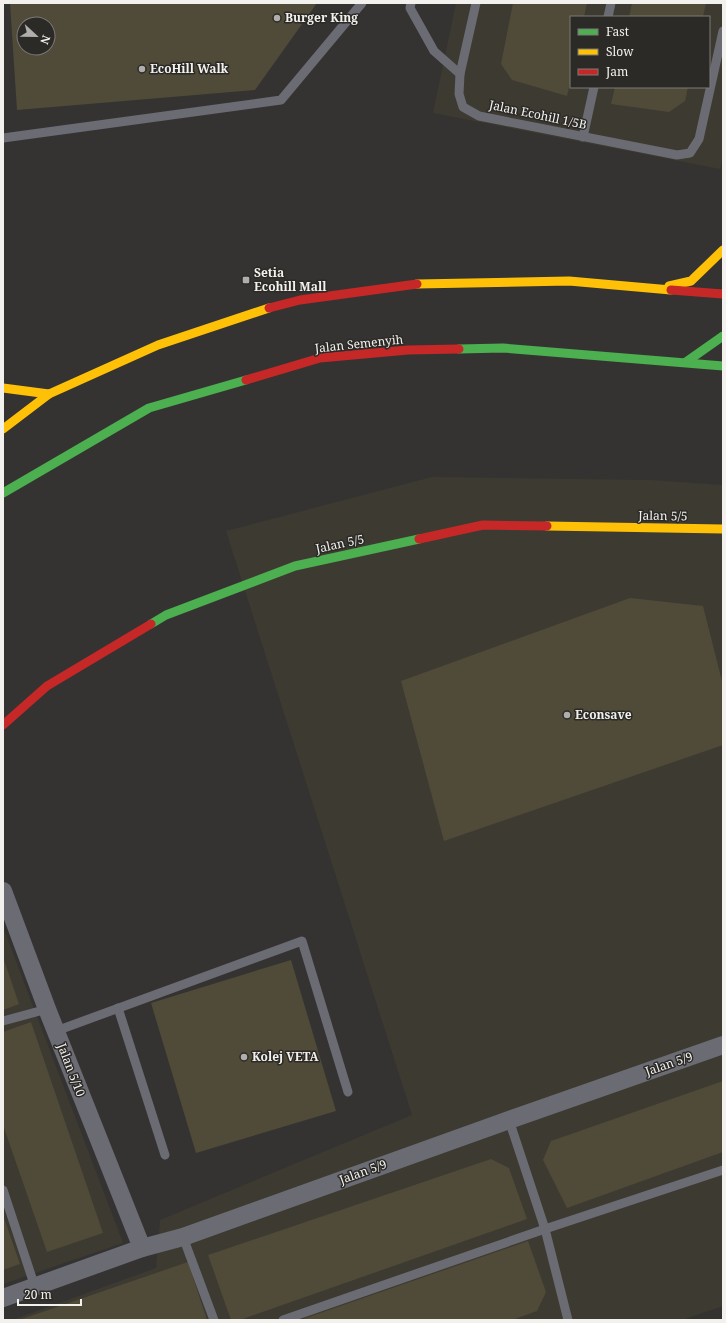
<svg xmlns="http://www.w3.org/2000/svg" width="726" height="1323" viewBox="0 0 726 1323" font-family="'Noto Serif',serif">
<rect width="100%" height="100%" fill="#353331"/>
<g fill="#3d3a31" fill-rule="evenodd">
<path d="M456,3H723V157L720,169L433,113ZM571,17H709V87H571Z"/>
<path d="M432,477L650,480L723,485V1306L682,1320H12L156,1268L160,1220L412,1115L226,531Z"/>
<path d="M3,927L123,1243L3,1284Z"/>
</g>
<g fill="#504a38" fill-rule="evenodd">
<path d="M10,3H317L255,90L17,110ZM24,24H48V48H24Z"/>
<path d="M513,3H587L584,17H571V79L567,96L512,80L501,64Z"/>
<path d="M632,3H706L703,17H629Z"/>
<path d="M615,87H688L685,101L669,112L611,104Z"/>
<path d="M630,598L703,606L723,685V745L444,841L401,681Z"/>
<path d="M3,957L19,1004L3,1010Z"/>
<path d="M291,960L336,1111L196,1153L151,1003Z"/>
<path d="M31,1022L103,1233L47,1252L3,1125V1032Z"/>
<path d="M723,1081V1152L567,1208L543,1160L551,1141Z"/>
<path d="M491,1159L509,1168L527,1219L240,1320H231L208,1255Z"/>
<path d="M3,1215L20,1264L3,1270Z"/>
<path d="M528,1241L546,1292L537,1311L512,1320H300Z"/>
<path d="M188,1262L207,1320H19Z"/>
</g>
<g fill="none" stroke-linecap="round" stroke-linejoin="round">
<g stroke="#6b6b74" stroke-width="9">
<path d="M411,3L410,8L434,51L460,74"/>
<path d="M476,3L460,74L459,94L463,107L479,116L677,155L690,153L699,139L723,31"/>
<path d="M608,17L611,3"/>
<path d="M583,137L594,87"/>
<path d="M3,138L281,100L362,3"/>
<path d="M118,1008L165,1155"/>
<path d="M3,1021L47,1009"/>
<path d="M56,1031L302,941L348,1092"/>
<path d="M509,1120L545,1229L568,1320"/>
<path d="M3,1190L35,1287"/>
<path d="M183,1237L214,1320"/>
<path d="M283,1320L545,1229L723,1170"/>
</g>
<g stroke="#6b6b74" stroke-width="18">
<path d="M3,891L47,1009L142,1248"/>
<path d="M3,1298L142,1248L183,1237L509,1120L723,1045"/>
</g>
<g stroke="#4caf50" stroke-width="9">
<path d="M459,349L503,348L723,366"/>
<path d="M686,362L723,336"/>
<path d="M3,493L149,408L246,380"/>
<path d="M151,624L166,615L295,566L419,539"/>
</g>
<g stroke="#ffc107" stroke-width="9">
<path d="M417,284L569,281L671,290"/>
<path d="M669,286L691,281L723,250"/>
<path d="M3,388L49,394"/>
<path d="M3,429L49,394L158,345L269,308"/>
<path d="M547,526L723,529"/>
</g>
<g stroke="#c62828" stroke-width="9">
<path d="M671,290L723,294"/>
<path d="M269,308L300,300L417,284"/>
<path d="M246,380L320,358L408,350L459,349"/>
<path d="M419,539L483,525L547,526"/>
<path d="M3,725L47,686L151,624"/>
</g>
</g>
<g fill="#b0aeac" stroke="#2c2a27" stroke-width="1.5">
<circle cx="277" cy="18" r="4"/>
<circle cx="142" cy="69" r="4"/>
<rect x="242" y="276" width="8" height="8" rx="2"/>
<circle cx="567" cy="715" r="4"/>
<circle cx="244" cy="1057" r="4"/>
</g>
<g text-anchor="middle" stroke-width="3" stroke-linejoin="round" paint-order="stroke">
<g font-size="12" font-weight="bold" fill="#f2f1ee" stroke="#2c2a27" text-anchor="start">
<text x="285" y="22">Burger King</text>
<text x="150" y="73">EcoHill Walk</text>
<text x="254" y="277">Setia<tspan x="254" dy="14">Ecohill Mall</tspan></text>
<text x="575" y="719">Econsave</text>
<text x="252" y="1061">Kolej VETA</text>
</g>
<g font-size="12" fill="#f2f1ee" stroke="#2c2a27">
<text transform="translate(538 115) rotate(12)" y="4">Jalan Ecohill 1/5B</text>
<text transform="translate(359 344) rotate(-6)" y="4">Jalan Semenyih</text>
<text transform="translate(663 516) rotate(1)" y="4">Jalan 5/5</text>
<text transform="translate(340 544) rotate(-12)" y="4">Jalan 5/5</text>
<text transform="translate(669 1064) rotate(-19)" y="4">Jalan 5/9</text>
<text transform="translate(71 1070) rotate(69)" y="4">Jalan 5/10</text>
<text transform="translate(363 1172) rotate(-20)" y="4">Jalan 5/9</text>
</g>
</g>
<rect width="726" height="1323" fill="none" stroke="#f2f1ee" stroke-width="8"/>
<rect x="570" y="16" width="140" height="72" fill="#2c2a27" stroke="#7b7a77"/>
<rect x="578" y="29" width="20" height="6" fill="#4caf50" stroke="#7b7a77"/>
<text x="606" y="36" font-size="12" fill="#f2f1ee">Fast</text>
<rect x="578" y="49" width="20" height="6" fill="#ffc107" stroke="#7b7a77"/>
<text x="606" y="56" font-size="12" fill="#f2f1ee">Slow</text>
<rect x="578" y="69" width="20" height="6" fill="#c62828" stroke="#7b7a77"/>
<text x="606" y="76" font-size="12" fill="#f2f1ee">Jam</text>
<g transform="translate(36 36) rotate(112)"><circle r="19" fill="#2c2a27" stroke="#7b7a77"/>
<path d="M0-3L7 15L0 10L-7 15Z" fill="#b0aeac"/>
<text y="-6" font-size="11" font-weight="bold" text-anchor="middle" fill="#f2f1ee">N</text>
</g>
<path d="M18 1299v6h63v-6" fill="none" stroke="#f2f1ee" stroke-width="2"/>
<text x="24" y="1299" font-size="12" fill="#f2f1ee" stroke="#2c2a27" stroke-width="3" paint-order="stroke">20 m</text>
</svg>
